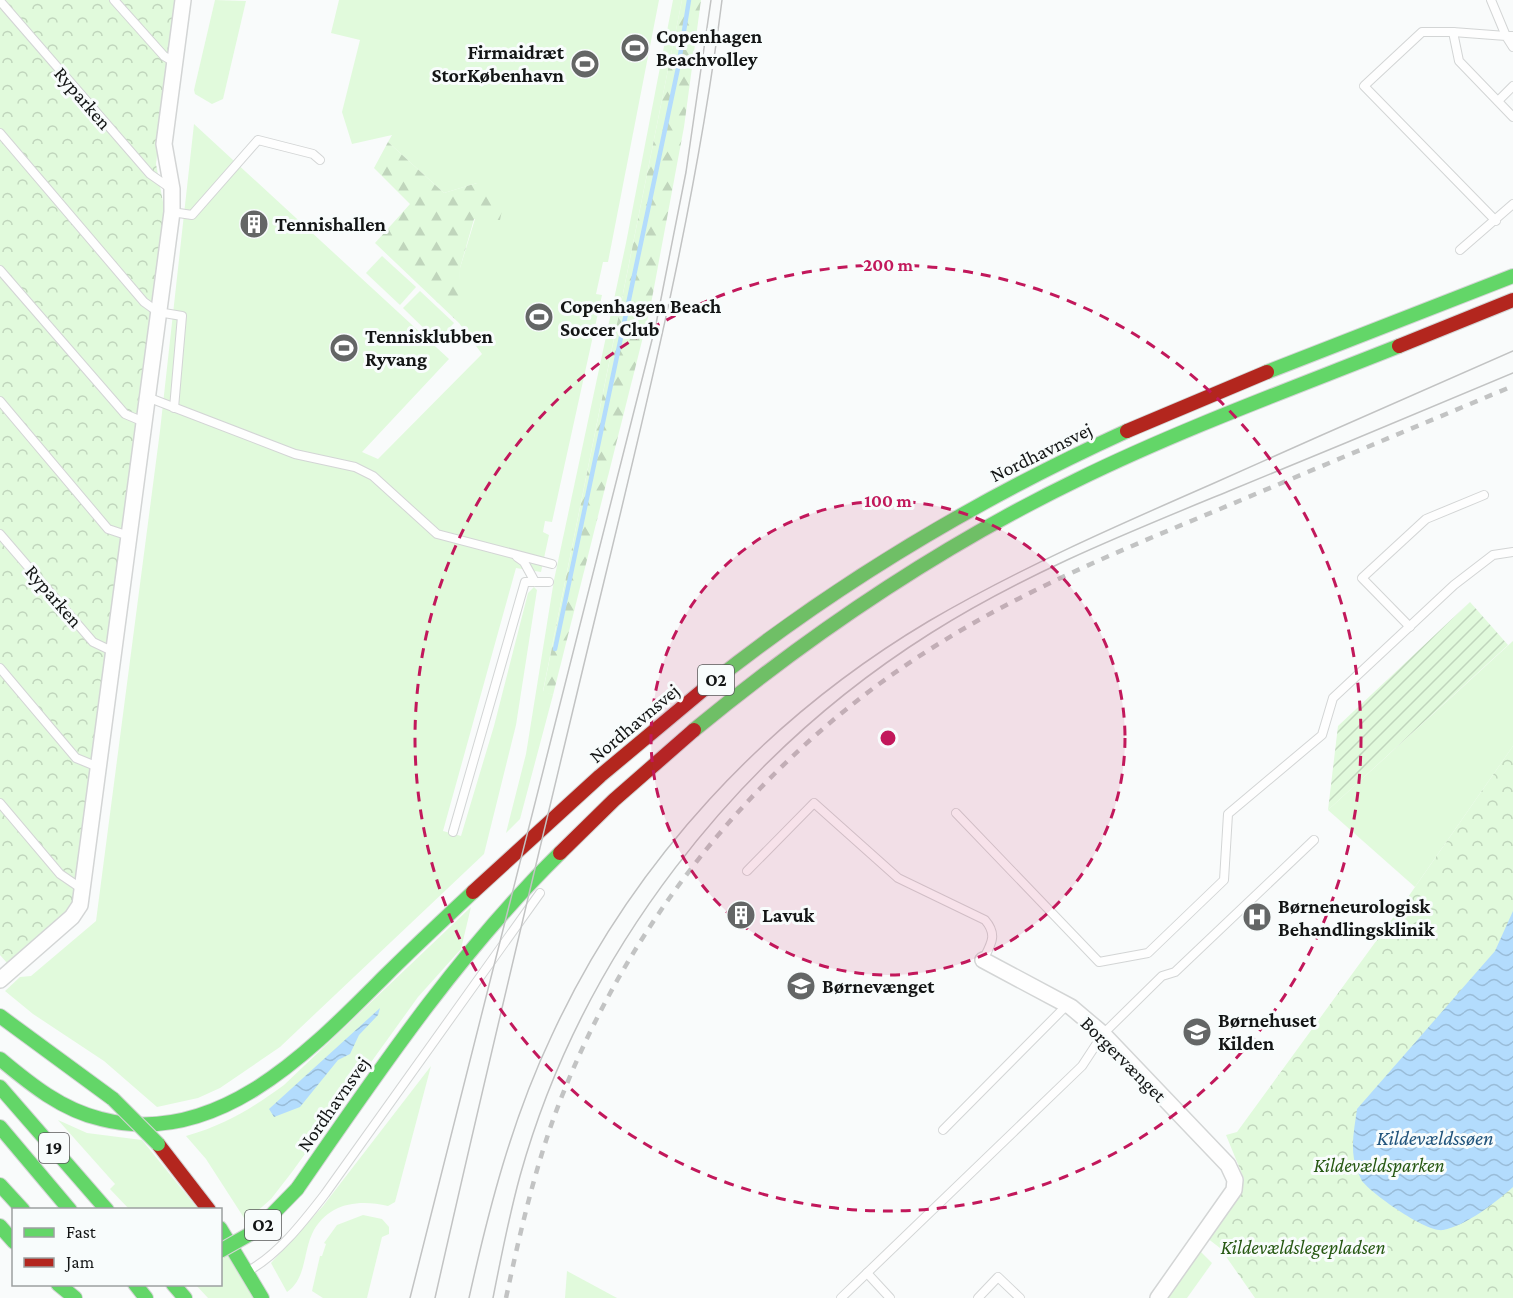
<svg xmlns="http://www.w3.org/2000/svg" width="1513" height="1298" viewBox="0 0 1513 1298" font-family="'Crimson Pro',serif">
<defs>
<pattern id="forest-firs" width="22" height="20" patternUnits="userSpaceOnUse" patternTransform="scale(1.5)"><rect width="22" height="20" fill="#e1fadc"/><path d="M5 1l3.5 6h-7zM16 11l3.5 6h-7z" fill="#c0d5bc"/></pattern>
<pattern id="park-crowns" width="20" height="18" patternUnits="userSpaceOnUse" patternTransform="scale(1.5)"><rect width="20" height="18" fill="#e1fadc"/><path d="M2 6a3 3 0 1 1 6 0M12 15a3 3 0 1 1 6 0" fill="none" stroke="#c0d5bc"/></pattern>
<pattern id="garden-furrows" width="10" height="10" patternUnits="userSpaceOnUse" patternTransform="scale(1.5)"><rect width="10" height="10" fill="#e1fadc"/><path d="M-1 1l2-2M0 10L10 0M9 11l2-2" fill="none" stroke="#c0d5bc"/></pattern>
<pattern id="water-waves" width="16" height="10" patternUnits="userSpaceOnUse" patternTransform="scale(1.5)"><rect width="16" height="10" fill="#b3dcfd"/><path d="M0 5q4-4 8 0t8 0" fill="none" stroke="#99bcd8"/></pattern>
</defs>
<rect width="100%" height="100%" fill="#f9fbfb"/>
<g fill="#e1fadc">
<path d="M215,0L246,1L223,99L212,104L195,94L194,90Z"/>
<path d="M339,0H659L608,262H603L596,294L602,295L552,522L545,521L543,532L549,535L541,572L516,568L443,831L461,836L494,726L528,593L534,587L537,590L516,725L484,854L280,1047L220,1088L198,1098L157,1107L104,1061L33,1014L5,991L20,977L31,976L96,921L160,431L194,124L449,359L362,452L378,459L482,354L459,323L457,306L460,268L475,219L477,183L444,193L388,142L392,135L352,144L342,112L360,40L331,33Z"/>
<path d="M673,0H682L543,691L553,695L520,819L506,833L526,754L554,580L626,243Z"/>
<path d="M382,256L416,287L400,305L366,273Z"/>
<path d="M420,291L454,323L437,341L403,308Z"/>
<path d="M1513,641V746L1415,887L1328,810Z"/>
<path d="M471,907L461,949L418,997L292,1172L271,1199L246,1221L206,1159L186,1136C227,1124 249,1110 284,1085Z"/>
<path d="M431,1066L395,1202L388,1206C358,1199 327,1203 312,1234C303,1254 306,1279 287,1292L271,1263L323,1206Z"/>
<path d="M58,1120L87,1133L142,1140L198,1209H129L110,1189L115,1184Z"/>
<path d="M363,1215L382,1219L389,1227V1234L382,1237L367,1298H323L312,1291L320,1256H322L326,1244L324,1243L337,1225Z"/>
<path d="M221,1245L253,1298H208L196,1285L220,1284Z"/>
<path d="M1199,1250L1212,1263L1187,1298H1165L1176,1287Z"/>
<path d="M567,1271L617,1298H565Z"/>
</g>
<g fill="url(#forest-firs)">
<path d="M682,0H701L684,127L650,309L553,695L543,692Z"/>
<path d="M388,142L444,193L477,183L505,196L500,220L474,219L460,268L459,323L375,243L410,204L374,168Z"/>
</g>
<g fill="url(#park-crowns)">
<path d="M0,0H176L156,164L165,213L73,907L7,963L0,955Z"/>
<path d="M1513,746V1298H1255L1220,1248L1207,1238L1241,1192L1244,1179L1226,1135L1237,1132L1406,900Z"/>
</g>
<path fill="url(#garden-furrows)" d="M1470,602L1508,645L1328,810L1338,726Z"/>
<g fill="url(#water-waves)">
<path d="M1513,911V1187C1496,1202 1466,1226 1443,1230C1427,1233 1372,1194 1362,1181C1359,1175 1355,1165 1354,1159C1351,1142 1355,1125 1357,1109L1495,951Z"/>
<path d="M380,1008L378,1015L359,1035L350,1054L338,1060L300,1107L274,1117L269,1109Z"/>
</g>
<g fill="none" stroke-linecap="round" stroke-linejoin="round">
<path stroke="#b3dcfd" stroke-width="4.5" d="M555,649L678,68L689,0"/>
<g stroke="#d3d5d5" stroke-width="10">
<g id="lane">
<path d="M114,0L164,56L174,62"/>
<path d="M1491,0L1506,36H1513"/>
<path d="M0,1L150,174L170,188"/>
<path d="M1453,32L1459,61L1513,117"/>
<path d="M1498,101L1513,86"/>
<path d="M0,133L144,302L158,312L182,316L174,408"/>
<path d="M172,212L192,215L258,140L313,154L320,160"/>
<path d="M1496,221L1364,86L1422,32H1453L1506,36L1513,47"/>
<path d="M1460,250L1513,204"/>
<path d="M0,270L125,414L144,422"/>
<path d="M147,397L295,454L355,467L373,476L437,534L552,564"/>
<path d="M0,401L108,529L129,536"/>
<path d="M0,534L93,642L114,652"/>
<path d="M517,557L524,562L535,582"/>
<path d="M1410,627L1362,578L1426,519L1484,495"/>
<path d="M0,668L76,758L98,767"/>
<path d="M0,803L60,874L82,889"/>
<path d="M956,813L1099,962L1148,953L1224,880L1228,814L1322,735L1333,698L1454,585L1493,555L1513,552"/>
<path d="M453,832L525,582H549"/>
<path d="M747,871L814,803L898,878L985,920C998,935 991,944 983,960"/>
<path d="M943,1130L1067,1005"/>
<path d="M248,1271C278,1255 304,1221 325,1194L540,893"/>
<path d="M867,1273L890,1298"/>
<path d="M841,1298L1082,1066L1103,1034L1162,976L1175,972L1314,840"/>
<path d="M978,1298L998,1277L1020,1298"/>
</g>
</g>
<g stroke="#d3d5d5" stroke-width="18">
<g id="street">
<path d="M983,960L1071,1007L1103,1034L1228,1165L1235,1180L1234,1190L1158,1298"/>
<path d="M0,980L72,917L80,905L172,212V189L164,144L183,0"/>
</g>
</g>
<g stroke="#d3d5d5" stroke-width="16">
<g id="fast">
<path d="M1267,372L1513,276"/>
<path d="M709,685C837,583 978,499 1127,431"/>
<path d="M694,730C812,633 939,547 1077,480C1181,429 1291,389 1399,346"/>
<path d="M0,1016L113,1099"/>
<path d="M0,1059C30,1084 62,1110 101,1119C217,1149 310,1051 384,977C413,948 443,920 473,892"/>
<path d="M0,1087L107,1210"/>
<path d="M0,1127L70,1210"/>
<path d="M0,1185L23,1210"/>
<path d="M297,1189C378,1072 458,953 560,853"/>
<path d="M0,1226L14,1242"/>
<path d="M220,1228L262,1298"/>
<path d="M58,1284L75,1298"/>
<path d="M135,1284L146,1298"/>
<path d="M173,1284L185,1298"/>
</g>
</g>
<g stroke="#d3d5d5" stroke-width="16">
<g id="jam">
<path d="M1399,346L1513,300"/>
<path d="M1127,431L1267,372"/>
<path d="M560,853L614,800L694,730"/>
<path d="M473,892L600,776L709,685"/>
<path d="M158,1144L209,1210"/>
</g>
</g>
<use href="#lane" stroke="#fefefe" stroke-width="8"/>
<use href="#street" stroke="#fefefe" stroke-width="15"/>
<use href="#fast" stroke="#63d668" stroke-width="14"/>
<use href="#jam" stroke="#b3261e" stroke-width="14"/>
<g stroke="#c2c3c3" stroke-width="1.5">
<path d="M410,1298L656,324L686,172L711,0"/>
<path d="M435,1298C485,1076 538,855 591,635C642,424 695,215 722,0"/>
<path d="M469,1298C489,1208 512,1119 552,1035C632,862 766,718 929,621C1020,568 1116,526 1212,484C1312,439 1413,395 1513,351"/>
<path d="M493,1298C501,1257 509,1216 520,1176C582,954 736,756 931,633C1024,574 1127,533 1229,491C1324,452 1418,413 1513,373"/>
</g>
<path stroke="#c2c3c3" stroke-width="4.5" stroke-dasharray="8 8" stroke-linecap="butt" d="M506,1298C519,1237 533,1176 554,1117C625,923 764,751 940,643C1028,588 1124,549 1220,509C1317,468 1415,427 1513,386"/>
<g stroke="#d3d5d5" stroke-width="16" stroke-linecap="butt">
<g id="fast-bridge">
<path d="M113,1099L158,1144"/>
<path d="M220,1251L257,1230L297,1189"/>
</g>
</g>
<use href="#fast-bridge" stroke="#63d668" stroke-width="14"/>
</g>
<circle cx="888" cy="738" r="237" fill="#c2185b" fill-opacity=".12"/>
<g fill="none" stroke="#c2185b" stroke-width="3" stroke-dasharray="10 8">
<circle cx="888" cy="738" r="237"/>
<circle cx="888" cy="738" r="473"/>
</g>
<defs>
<g id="stadium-disc" transform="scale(1.5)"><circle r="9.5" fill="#646666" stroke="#f8fcfc"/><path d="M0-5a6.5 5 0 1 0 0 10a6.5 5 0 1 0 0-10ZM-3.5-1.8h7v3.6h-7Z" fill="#fff"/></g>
<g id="building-disc" transform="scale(1.5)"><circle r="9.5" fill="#646666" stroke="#f8fcfc"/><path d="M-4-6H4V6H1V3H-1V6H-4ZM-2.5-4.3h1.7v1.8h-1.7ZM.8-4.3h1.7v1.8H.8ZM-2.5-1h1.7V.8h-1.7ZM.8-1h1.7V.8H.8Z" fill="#fff"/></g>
<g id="hospital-disc" transform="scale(1.5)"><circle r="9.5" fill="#646666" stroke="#f8fcfc"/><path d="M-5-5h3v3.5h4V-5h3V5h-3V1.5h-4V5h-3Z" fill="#fff"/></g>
<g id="school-disc" transform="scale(1.5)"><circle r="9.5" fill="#646666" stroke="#f8fcfc"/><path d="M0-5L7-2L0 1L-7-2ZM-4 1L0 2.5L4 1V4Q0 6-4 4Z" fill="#fff"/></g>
</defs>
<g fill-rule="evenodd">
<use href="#stadium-disc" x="635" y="48"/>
<use href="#stadium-disc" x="585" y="64"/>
<use href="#building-disc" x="254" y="224"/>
<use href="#stadium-disc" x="539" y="317"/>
<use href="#stadium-disc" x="344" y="348"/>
<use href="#building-disc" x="741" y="915"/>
<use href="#hospital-disc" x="1257" y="917"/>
<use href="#school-disc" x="801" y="986"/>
<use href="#school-disc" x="1197" y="1032"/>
</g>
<g text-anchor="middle" stroke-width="6" stroke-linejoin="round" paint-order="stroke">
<g fill="#f8fcfc" stroke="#585a5a" stroke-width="1.5">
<rect x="698" y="665" width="36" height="30" rx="4.5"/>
<rect x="39" y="1133" width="30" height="30" rx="4.5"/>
<rect x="245" y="1210" width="36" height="30" rx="4.5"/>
</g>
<g font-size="18" font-weight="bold" fill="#131515">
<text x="716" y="686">O2</text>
<text x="54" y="1154">19</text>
<text x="263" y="1231">O2</text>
</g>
<g font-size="20" font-weight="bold" fill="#131515" stroke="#f8fcfc" text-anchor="start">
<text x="656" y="43">Copenhagen<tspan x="656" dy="23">Beachvolley</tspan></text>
<text x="564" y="59" text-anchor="end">Firmaidræt<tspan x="564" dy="23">StorKøbenhavn</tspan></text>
<text x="275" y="231">Tennishallen</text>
<text x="560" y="313">Copenhagen Beach<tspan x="560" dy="23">Soccer Club</tspan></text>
<text x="365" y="343">Tennisklubben<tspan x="365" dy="23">Ryvang</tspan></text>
<text x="1278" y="913">Børneneurologisk<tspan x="1278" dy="23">Behandlingsklinik</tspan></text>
<text x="762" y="922">Lavuk</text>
<text x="822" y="993">Børnevænget</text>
<text x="1218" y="1027">Børnehuset<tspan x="1218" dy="23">Kilden</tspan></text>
</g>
<g font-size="20" fill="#131515" stroke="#f8fcfc">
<text transform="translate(83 98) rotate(49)" y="7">Ryparken</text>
<text transform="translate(1041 452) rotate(-26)" y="7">Nordhavnsvej</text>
<text transform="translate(54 596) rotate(49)" y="7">Ryparken</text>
<text transform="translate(634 723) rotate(-40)" y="7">Nordhavnsvej</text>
<text transform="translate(1124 1059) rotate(45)" y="7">Borgervænget</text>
<text transform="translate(333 1104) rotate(-55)" y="7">Nordhavnsvej</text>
</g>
<g font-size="20" font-style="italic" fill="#265812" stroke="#f8fcfc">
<text x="1379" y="1172">Kildevældsparken</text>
<text x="1303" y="1254">Kildevældslegepladsen</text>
</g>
<g font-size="21" font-style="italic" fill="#21547c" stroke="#f8fcfc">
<text x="1435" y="1145">Kildevældssøen</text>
</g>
</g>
<circle cx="888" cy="738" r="9" fill="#c2185b" stroke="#f8fcfc" stroke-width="3"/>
<g font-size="18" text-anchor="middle" font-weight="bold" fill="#c2185b" stroke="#f8fcfc" stroke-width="6" stroke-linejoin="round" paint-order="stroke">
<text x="888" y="271">200 m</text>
<text x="888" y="507">100 m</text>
</g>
<rect x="12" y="1208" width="210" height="78" fill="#f8fcfc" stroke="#9ca0a0" stroke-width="1.5"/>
<rect x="24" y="1228" width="30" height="9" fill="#63d668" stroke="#9ca0a0" stroke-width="1.5"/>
<text x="66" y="1238" font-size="18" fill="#131515">Fast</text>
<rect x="24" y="1258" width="30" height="9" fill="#b3261e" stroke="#9ca0a0" stroke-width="1.5"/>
<text x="66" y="1268" font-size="18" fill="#131515">Jam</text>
</svg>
